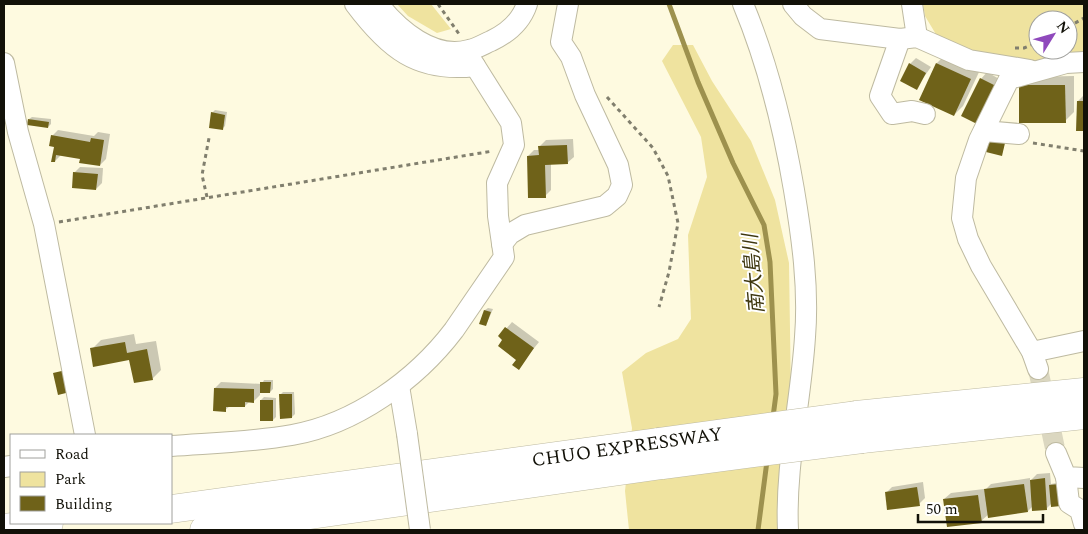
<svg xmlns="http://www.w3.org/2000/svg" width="1088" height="534" viewBox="0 0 1088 534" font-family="Spectral,'Noto Sans JP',serif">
<rect width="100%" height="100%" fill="#fefae0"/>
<g fill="#efe39f" fill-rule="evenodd">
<path d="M397,4H431L451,29L437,33L408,16Z"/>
<path d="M923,4H1084V56L1031,61L983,55L940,41L925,16ZM1038,20H1068V50H1038Z"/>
<path d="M673,45H693L712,81L751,141L775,200L789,263L793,530H629L625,491L632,428L622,372L646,353L678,339L691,319L688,235L707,177L701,137L662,61Z"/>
</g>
<g fill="#0003">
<path d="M946,54L980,70L963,106L954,115L937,63Z"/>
<path d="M916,58L931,67L916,88L910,64Z"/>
<path d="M987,72L1001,80L983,116L981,79Z"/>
<path d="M1074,76V112L1065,121L1020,86L1029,77Z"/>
<path d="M1084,95V130H1077L1078,101Z"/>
<path d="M215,110L227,112L225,126L222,129L212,113Z"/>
<path d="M32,117L51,119V124L48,127L29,119Z"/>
<path d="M58,130L94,136L98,132L110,134L106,159L100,165L82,158L61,155L55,161V146L52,136Z"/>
<path d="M573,139L574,157L567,163L551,164V190L545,196L528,156L534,150H540V146L546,140Z"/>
<path d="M80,167L103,168L102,183L96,189L74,173Z"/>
<path d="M488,308L493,309L486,325L485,310Z"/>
<path d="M512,322L539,342L518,368V359L500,336Z"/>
<path d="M134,334L136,344L156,341L161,370L152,379L130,359L92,349L101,340Z"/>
<path d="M264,380H273V389L270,392L260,391V395L254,401H250L245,406H230L225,410L215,388L221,382L262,384Z"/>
<path d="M283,392H294L295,414L292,417L280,395Z"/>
<path d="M264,397L276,398V417L273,420L261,400Z"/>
<path d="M1050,473L1051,484L1061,482L1052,503L1046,509L1033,506L1028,511L989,514L981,521L944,499L951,493L984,489V491L991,484L1030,478V481L1037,474Z"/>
<path d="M923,482L925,498L919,504L886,493L892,487Z"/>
</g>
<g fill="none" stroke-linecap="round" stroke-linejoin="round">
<g stroke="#9d914e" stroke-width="5">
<path d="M669,4L698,82L733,163L764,225L770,262L776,394L773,417"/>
<path d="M758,530L767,461"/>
</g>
</g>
<g fill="#6f6219">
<path d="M909,63L926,73L917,90L900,81Z"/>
<path d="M936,63L971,79L954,116L919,100Z"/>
<path d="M980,78L996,86L977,124L961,116Z"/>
<path d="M1019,85H1065L1066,123H1019Z"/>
<path d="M1077,101H1084V131H1076Z"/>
<path d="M211,112L225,115L223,130L209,128Z"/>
<path d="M28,119L49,122L48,128L27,125Z"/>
<path d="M51,135L90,142L91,138L104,140L100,166L79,163L80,159L56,155L55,162H51L54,147L49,146Z"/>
<path d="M988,139L1005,143L1002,156L986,152Z"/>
<path d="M567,145L568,164L545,165L546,198H528L527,156L539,155L538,146Z"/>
<path d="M73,172L98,174L96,190L72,188Z"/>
<path d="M484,310L491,312L486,326L479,324Z"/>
<path d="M505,327L534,348L519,370L512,365L516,360L498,346L502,340L498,336Z"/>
<path d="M125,342L127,353L147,349L153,380L134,383L129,360L93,367L90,348Z"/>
<path d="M66,370L70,392L58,395L53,373Z"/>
<path d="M260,382H271L270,393H260Z"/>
<path d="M214,388L254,389V403L245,402V407H226V412L213,411Z"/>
<path d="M279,394H292V418L280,419Z"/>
<rect x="260" y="400" width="13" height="21"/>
<path d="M1045,478L1047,510L1032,511L1030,480Z"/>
<path d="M1024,484L1028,512L988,518L984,489Z"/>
<path d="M1059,484L1061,506L1051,507L1049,485Z"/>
<path d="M917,487L920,506L887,510L885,492Z"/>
<path d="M978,495L982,523L947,527L943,499Z"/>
</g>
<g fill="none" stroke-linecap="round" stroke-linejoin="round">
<path stroke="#dbd7c0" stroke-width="20" stroke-dasharray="20 10" stroke-linecap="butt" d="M1038,369L1056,453"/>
<g stroke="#bebaa1" stroke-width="22">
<g id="minor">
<path d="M355,4C388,48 417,73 475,66"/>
<path d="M378,4C399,30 433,60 469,50C476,49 484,44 491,41C508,33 521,22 527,4"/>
<path d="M743,4C768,64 783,125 794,190C802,238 809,288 805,337C801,401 785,466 788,530"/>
<path d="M793,4L803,16L820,29L900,39L917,37L969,60L1030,70"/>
<path d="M912,4L917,37"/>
<path d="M900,39L880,96L892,114L912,111L925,114"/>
<path d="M4,63L18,132L44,224L85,435"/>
<path d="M984,131L1019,134"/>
<path d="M502,244L510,234L525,225L605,206L617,196L622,185L618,165L585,95L571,57L561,42L568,4"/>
<path d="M1032,352L1084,341"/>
<path d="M1038,369L1032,352L981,266L968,239L962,218L966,178L979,140L1009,79L1066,63L1084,62"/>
<path d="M399,386L407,434"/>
<path d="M171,446C211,443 253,442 292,435C355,424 416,380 454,330L504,257L498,216L497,183L514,145L511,123L472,61L468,51"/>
<path d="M1056,453L1066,477L1084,478"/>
<path d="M4,467L11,466"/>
<path d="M1066,477L1069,503L1080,510L1084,524"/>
</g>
</g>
<g stroke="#bebaa1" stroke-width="29">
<g id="highway">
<path d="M856,415L1084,392"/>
<path d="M862,439L1084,415"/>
<path d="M171,509L658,442"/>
<path d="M4,528L49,523"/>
<path d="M204,530L662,465"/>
</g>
</g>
<g stroke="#817f6e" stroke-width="3" stroke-dasharray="4 4" stroke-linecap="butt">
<path d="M438,4L459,34"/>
<path d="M1068,27L1084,18"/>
<path d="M1015,48H1024L1038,42"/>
<path d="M607,97L653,148L668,176L678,223L669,272L659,307"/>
<path d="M1033,143L1084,151"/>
<path d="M207,197L202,175L209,138"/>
<path d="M59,222L493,151"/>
</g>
<use href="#minor" stroke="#fff" stroke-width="20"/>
<use href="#highway" stroke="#fff" stroke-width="28"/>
<g stroke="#bebaa1" stroke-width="22" stroke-linecap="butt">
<path id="minor-bridge" d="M407,434L420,530"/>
</g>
<g stroke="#bebaa1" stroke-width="29" stroke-linecap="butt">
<g id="highway-bridge">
<path d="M658,442L856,415"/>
<path d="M662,465L862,439"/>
</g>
</g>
<use href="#minor-bridge" stroke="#fff" stroke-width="20"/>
<use href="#highway-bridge" stroke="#fff" stroke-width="28"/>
</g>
<g text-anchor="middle" stroke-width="4" stroke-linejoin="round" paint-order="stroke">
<g font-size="19" fill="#121108" stroke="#fff">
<text transform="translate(627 446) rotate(-8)" y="7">CHUO EXPRESSWAY</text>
</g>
<g font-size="20" font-style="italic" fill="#3e370f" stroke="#fff">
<text transform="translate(753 274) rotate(-95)" y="7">南大島川</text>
</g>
</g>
<rect width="1088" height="534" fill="none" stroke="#121108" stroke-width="10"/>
<rect x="10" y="434" width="162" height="90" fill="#ffffff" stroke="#a0a09c"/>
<rect x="20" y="450" width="25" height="8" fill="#ffffff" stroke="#a0a09c"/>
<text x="55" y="459" font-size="15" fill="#121108">Road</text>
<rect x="20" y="472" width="25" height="15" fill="#efe39f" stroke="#a0a09c"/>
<text x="55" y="484" font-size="15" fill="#121108">Park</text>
<rect x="20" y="496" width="25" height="15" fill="#6f6219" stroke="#a0a09c"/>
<text x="55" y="509" font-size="15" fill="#121108">Building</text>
<g transform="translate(1053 35) rotate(53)"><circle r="24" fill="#ffffff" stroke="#a0a09c"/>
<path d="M0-4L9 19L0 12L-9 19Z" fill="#8f49bc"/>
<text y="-8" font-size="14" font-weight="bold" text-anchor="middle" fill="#121108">N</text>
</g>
<path d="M918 514v8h125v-8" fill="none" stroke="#121108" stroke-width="2.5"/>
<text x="926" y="514" font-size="15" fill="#121108" stroke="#ffffff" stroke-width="4" paint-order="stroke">50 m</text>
</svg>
